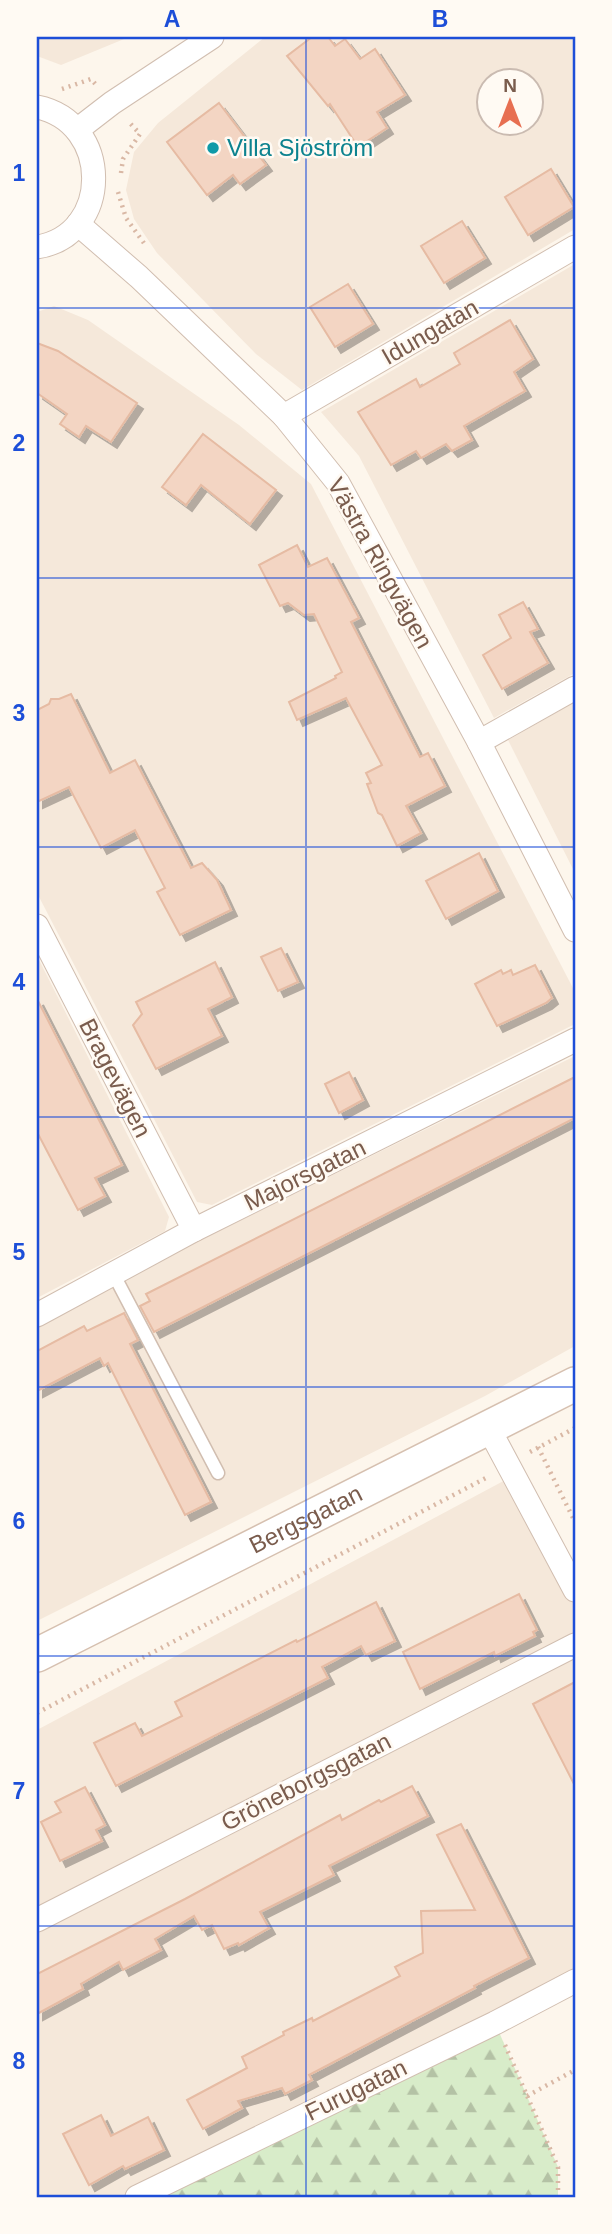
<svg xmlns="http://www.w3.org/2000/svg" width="612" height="2234" viewBox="0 0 612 2234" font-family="Arial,sans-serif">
<defs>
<pattern id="forest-firs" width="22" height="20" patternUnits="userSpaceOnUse" patternTransform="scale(1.75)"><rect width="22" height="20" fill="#d8ecc9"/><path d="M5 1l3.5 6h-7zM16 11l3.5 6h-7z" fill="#b4c2a5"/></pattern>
<filter id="shadow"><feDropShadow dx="6" dy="6" stdDeviation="0" flood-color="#0004"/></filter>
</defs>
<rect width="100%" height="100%" fill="#fdf6ec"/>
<g fill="#f5e8da" fill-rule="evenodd">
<path d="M37,37H129L61,65L37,56Z"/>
<path d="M265,37H575V229L302,390L256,354L157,253L134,219L126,190L134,152L158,123ZM490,80H532V122H490Z"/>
<path d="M575,264V673L494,718L359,456L321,412Z"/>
<path d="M54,306L88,320L239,425L311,484L575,992V1024L212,1205L197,1202L37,893V312Z"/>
<path d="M575,702V873L508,740Z"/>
<path d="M37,956L169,1217L165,1231L37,1298Z"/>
<path d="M575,1056V1346L485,1396L37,1621V1326L200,1240Z"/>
<path d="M513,1476L575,1590V1981L144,2197H37V1730Z"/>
</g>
<path fill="url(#forest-firs)" d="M495,2023L558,2167V2197H144Z"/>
<g fill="#f3d5c3" stroke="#e6bba3" stroke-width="2" filter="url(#shadow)">
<path d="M312,37H328L335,46L345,39L360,59L375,49L405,95L377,112L387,128L358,147L330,104L328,106L287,56Z"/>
<path d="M219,103L266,165L240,184L233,175L207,195L167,142Z"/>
<path d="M551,169L574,207L528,235L505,197Z"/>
<path d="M462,221L485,258L444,283L421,246Z"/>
<path d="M348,284L373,324L335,347L310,307Z"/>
<path d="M510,320L533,359L514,372L525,391L464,426L472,440L452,451L446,444L421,458L416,451L391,465L358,412L416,379L420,387L460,364L454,353Z"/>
<path d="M37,343L58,351L137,403L111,442L86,426L79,437L60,424L67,414L37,393Z"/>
<path d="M203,434L276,490L250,524L201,485L186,505L162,487Z"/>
<path d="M297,545L308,567L327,558L359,618L351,622L420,757L428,753L445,786L406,806L421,833L397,846L382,815L378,813L367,784L371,783L366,773L382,765L346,698L297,720L289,702L336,678L335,676L342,672L314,614L304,615L288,603L280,606L259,565Z"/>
<path d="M523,602L538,629L530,632L548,663L502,689L483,655L511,638L499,615Z"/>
<path d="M71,694L110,773L135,760L191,868L202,863L217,880L231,910L180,935L157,892L165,888L135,830L101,848L69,787L37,802V710L49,704L51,699H59Z"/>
<path d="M479,853L498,891L446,919L426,881Z"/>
<path d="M281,948L298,982L278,991L261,957Z"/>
<path d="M215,962L232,997L208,1009L222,1036L156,1069L133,1025L142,1014L136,1002Z"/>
<path d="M535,965L552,998L546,1003L497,1026L475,984L501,970L503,974L511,970L513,975Z"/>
<path d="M37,999L122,1165L95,1178L105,1196L78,1210L37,1132Z"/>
<path d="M349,1072L363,1100L339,1113L325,1084Z"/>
<path d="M575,1077V1118L154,1332L140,1306L150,1301L146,1294Z"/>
<path d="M124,1313L138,1340L130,1344L211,1502L185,1515L108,1363L104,1366L100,1358L37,1391V1351L84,1326L87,1331Z"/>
<path d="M519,1594L537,1630L533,1632L535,1636L495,1656L494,1652L420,1689L403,1652Z"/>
<path d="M376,1602L395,1641L366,1655L361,1646L322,1667L328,1678L116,1786L94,1743L135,1723L142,1736L182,1716L175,1702L296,1640L297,1642Z"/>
<path d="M575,1682V1786L533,1704Z"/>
<path d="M412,1786L428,1816L329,1866L334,1875L260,1912L269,1928L239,1945L238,1943L224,1949L212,1925L202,1930L194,1916L155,1939L161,1950L123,1970L119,1962L81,1984L83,1989L37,2014V1974L185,1899L340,1815L342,1820L379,1800L381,1802Z"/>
<path d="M85,1787L105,1825L96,1830L102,1841L60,1861L41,1822L61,1812L55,1802Z"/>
<path d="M461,1824L529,1958L474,1986L475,1988L309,2075L312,2080L285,2094L282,2088L238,2101L242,2108L203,2129L187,2100L247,2068L242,2057L284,2035L283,2032L312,2018L313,2021L400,1976L395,1967L423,1953L421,1911L475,1910L437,1835Z"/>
<path d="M101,2115L111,2136L148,2117L164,2150L125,2169L123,2166L89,2185L63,2134Z"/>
</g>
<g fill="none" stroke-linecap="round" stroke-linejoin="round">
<g stroke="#d1beb0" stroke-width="15">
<path id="lane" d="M114,1275L218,1473"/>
</g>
<g stroke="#d1beb0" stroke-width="25">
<g id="street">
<path d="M37,107C112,122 113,235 37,247"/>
<path d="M77,130L112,103L212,37"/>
<path d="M78,224L139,277L284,416L338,483L479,742L575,930"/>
<path d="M284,416L575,247"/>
<path d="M479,742L575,688"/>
<path d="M37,926L194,1230"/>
<path d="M37,1315L194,1230L575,1040"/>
<path d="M489,1429L575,1590"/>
<path d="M37,1920L575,1645"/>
<path d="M137,2197L495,2023L575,1981"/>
</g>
</g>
<g stroke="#d6c0b0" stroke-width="36">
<g id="secondary">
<path id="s1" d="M37,1655L575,1384"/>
</g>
</g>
<g stroke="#d9b8a5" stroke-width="4.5" stroke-dasharray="2 5" stroke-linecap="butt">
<path d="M62,89L91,79L97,86"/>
<path d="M121,173L123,159L140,134L128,121"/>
<path d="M118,192L126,218L146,246"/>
<path d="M538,1447L575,1522"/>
<path d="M530,1452L575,1428"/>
<path d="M37,1713L486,1478"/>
<path d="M505,2045L558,2167V2197"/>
<path d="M527,2096L575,2070"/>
</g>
<use href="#lane" stroke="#fff" stroke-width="12"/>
<use href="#street" stroke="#fff" stroke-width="23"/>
<use href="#secondary" stroke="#fff" stroke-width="33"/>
</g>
<path fill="none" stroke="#1d4ed8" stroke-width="2" stroke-opacity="0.55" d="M306,37V2197M37,308H575M37,578H575M37,847H575M37,1117H575M37,1387H575M37,1656H575M37,1926H575"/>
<circle fill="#0f9aa8" stroke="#fffaf3" stroke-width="2.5" cx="213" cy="148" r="7"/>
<g text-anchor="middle" stroke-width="5" stroke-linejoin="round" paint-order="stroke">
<g font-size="24" fill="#0d838f" stroke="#fffaf3" text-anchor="start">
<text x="227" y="156">Villa Sjöström</text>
</g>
<g font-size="24" fill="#7a5c4d" stroke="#fffaf3">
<text transform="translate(430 332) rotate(-30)" y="8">Idungatan</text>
<text transform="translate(380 563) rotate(61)" y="8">Västra Ringvägen</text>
<text transform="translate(115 1078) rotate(63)" y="8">Bragevägen</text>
<text transform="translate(305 1175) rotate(-26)" y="8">Majorsgatan</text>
<text dy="8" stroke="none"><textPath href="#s1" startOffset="301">Bergsgatan</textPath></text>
<text transform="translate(306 1782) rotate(-27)" y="8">Gröneborgsgatan</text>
<text transform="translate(356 2090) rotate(-26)" y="8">Furugatan</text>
</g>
</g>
<rect width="612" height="2234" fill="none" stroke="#fffaf3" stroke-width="77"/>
<g transform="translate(510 102)"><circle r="33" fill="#fffaf3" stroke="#cabbb1" stroke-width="2"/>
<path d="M0-5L12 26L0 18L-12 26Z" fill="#e76f51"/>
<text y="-10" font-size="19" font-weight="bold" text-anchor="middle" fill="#7a5c4d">N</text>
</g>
<rect x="38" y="38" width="536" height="2158" fill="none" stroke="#1d4ed8" stroke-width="2.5"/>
<g font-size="23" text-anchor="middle" font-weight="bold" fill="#1d4ed8">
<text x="172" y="27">A</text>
<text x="440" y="27">B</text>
<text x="19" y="181">1</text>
<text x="19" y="451">2</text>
<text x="19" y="721">3</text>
<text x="19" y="990">4</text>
<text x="19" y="1260">5</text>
<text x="19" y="1529">6</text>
<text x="19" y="1799">7</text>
<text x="19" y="2069">8</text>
</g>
</svg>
